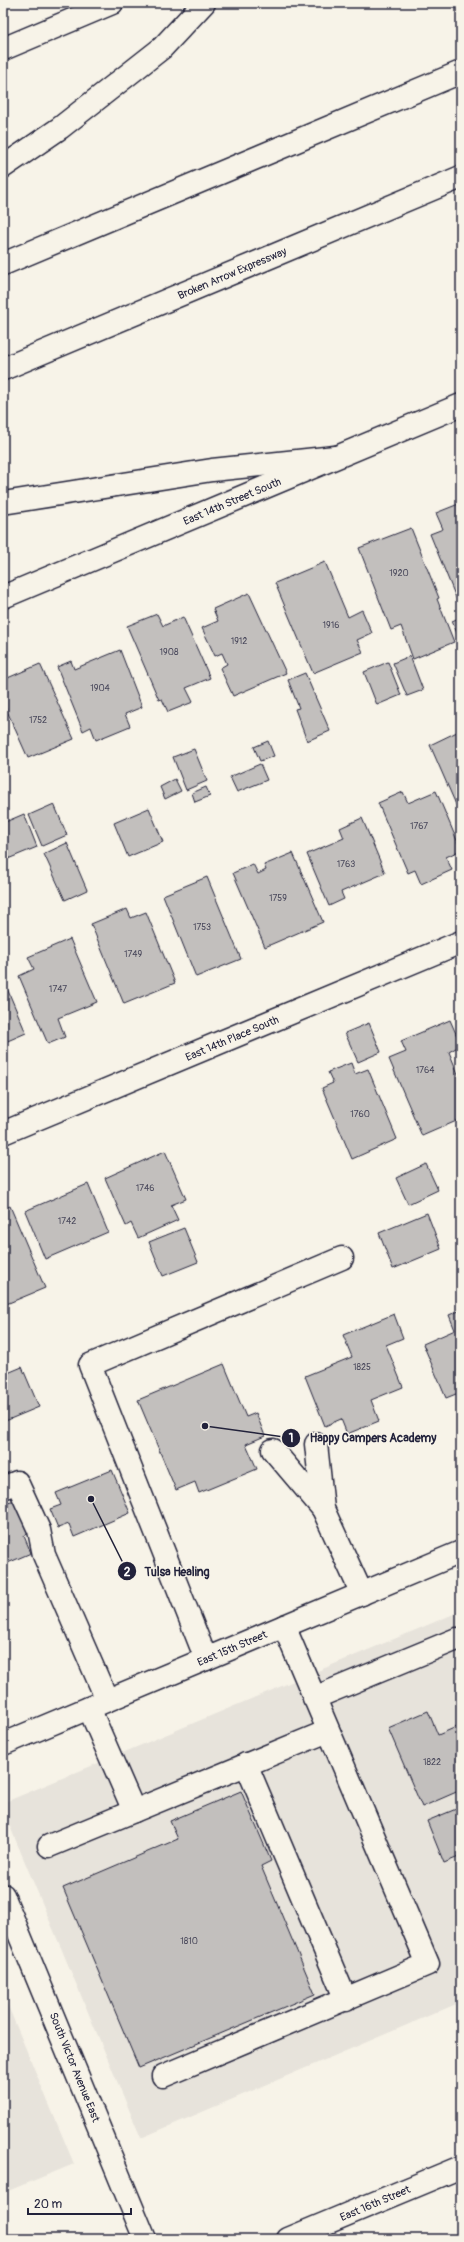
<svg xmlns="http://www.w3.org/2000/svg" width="464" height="2242" viewBox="0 0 464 2242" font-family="Pangolin,sans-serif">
<rect width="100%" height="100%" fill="#f7f3e8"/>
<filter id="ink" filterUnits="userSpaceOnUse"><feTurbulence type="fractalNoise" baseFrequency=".025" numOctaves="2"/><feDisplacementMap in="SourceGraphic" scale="8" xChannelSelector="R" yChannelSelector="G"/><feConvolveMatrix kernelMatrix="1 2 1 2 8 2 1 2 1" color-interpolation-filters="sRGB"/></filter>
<g filter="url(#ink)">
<g fill="#e7e3db">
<path d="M461,1611V2002L141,2138L3,1810V1803Z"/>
<path d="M3,1994L74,2164L3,2193Z"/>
</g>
<g fill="#c2bfbd" stroke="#22223b">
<path d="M461,503V610L430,534L443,529L436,513Z"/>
<path d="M411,528L439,598L437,599L454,642L413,659L401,626L391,630L359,548Z"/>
<path d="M325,562L348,617L362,610L372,633L357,640L363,652L313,673L275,583Z"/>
<path d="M249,593L286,673L233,696L220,668L227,664L222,653L215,656L202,628L218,621L213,609Z"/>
<path d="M157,614L163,626L183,617L210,678L186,688L193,702L168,712L162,699L159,700L127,626Z"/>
<path d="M461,617V643L452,621Z"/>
<path d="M120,650L142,707L125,714L130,726L96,740L91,727L83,731L57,667L71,661L74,669Z"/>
<path d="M410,656L423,690L407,696L393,663Z"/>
<path d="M388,662L401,695L377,705L364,672Z"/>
<path d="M40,664L74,739L28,758L3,702V680Z"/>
<path d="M305,673L330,731L307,741L295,709L299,708L288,680Z"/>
<path d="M459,731L461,735V816L430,745Z"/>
<path d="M268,741L274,756L260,761L254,747Z"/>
<path d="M194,749L207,781L186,790L173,757Z"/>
<path d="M260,764L267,780L237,792L230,777Z"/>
<path d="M175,779L181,791L165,799L160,787Z"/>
<path d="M206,787L210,796L195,802L192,793Z"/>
<path d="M436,791L461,850L446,857L452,870L421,884L415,870L408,873L378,803L403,792L408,803Z"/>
<path d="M54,804L67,835L42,846L29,815Z"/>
<path d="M149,808L163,842L128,857L114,823Z"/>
<path d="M24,814L37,847L3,861V823Z"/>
<path d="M362,818L385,873L341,892L344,899L329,906L307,854L344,838L340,828Z"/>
<path d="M67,843L87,890L65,900L44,854Z"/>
<path d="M293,853L323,922L265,947L233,873L253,864L258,874L266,870L264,865Z"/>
<path d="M207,877L241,959L196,977L163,895Z"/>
<path d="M127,909L131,918L146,912L175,983L124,1004L91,924Z"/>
<path d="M70,939L97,1002L58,1018L65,1037L48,1044L19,976L34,969L28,957Z"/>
<path d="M3,979L26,1033L3,1043Z"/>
<path d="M450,1020L461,1045L449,1052L461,1081V1119L422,1136L389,1059L406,1052L401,1041Z"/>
<path d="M369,1023L381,1052L358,1062L345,1033Z"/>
<path d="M351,1063L355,1074L368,1069L397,1139L352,1159L322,1088L333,1083L328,1072Z"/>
<path d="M165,1151L186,1199L171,1205L178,1220L138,1238L131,1223L126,1226L105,1178Z"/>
<path d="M426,1164L438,1190L408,1204L396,1178Z"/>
<path d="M88,1184L108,1232L45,1259L25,1211Z"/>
<path d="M10,1206L45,1288L4,1305L3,1209Z"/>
<path d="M427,1213L441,1249L393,1269L379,1233Z"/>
<path d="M184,1228L198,1262L163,1276L149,1242Z"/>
<path d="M461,1310V1392L446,1398L423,1344L455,1330L449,1315Z"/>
<path d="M394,1314L403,1338L386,1345L403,1387L371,1400L379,1421L347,1434L341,1419L325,1426L305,1376L352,1357L343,1335Z"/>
<path d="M224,1364L246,1417L256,1413L265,1436L246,1444L257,1469L199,1493L195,1482L176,1490L138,1400Z"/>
<path d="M22,1367L39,1407L3,1422V1375Z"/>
<path d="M112,1470L130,1513L74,1537L69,1524L58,1528L50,1509L61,1505L56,1493Z"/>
<path d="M20,1499L33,1531L24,1536L31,1553L3,1565V1503Z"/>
<path d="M428,1711L438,1735L461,1725V1790L422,1807L388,1728Z"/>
<path d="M241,1791L271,1861L261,1866L315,1994L139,2068L63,1888L178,1839L170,1821Z"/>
<path d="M461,1807V1856L444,1863L427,1821Z"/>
</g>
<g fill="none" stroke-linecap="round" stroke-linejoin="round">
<g stroke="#22223b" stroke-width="25">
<g id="minor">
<path d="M3,49L112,3"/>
<path d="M3,597L461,405"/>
<path d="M3,1133L461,942"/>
<path d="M316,1444L323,1509L362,1594"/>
<path d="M273,1450L323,1509"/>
<path d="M3,1488L17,1482L39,1530L44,1555L107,1700"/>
<path d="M206,1659L90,1365L342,1258"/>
<path d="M314,1698L457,1639"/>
<path d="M89,1708L134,1811"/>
<path d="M246,1764L346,2000"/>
<path d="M49,1846L328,1731"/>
<path d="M3,1895L145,2239"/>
<path d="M163,2076L428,1964L284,1626"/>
<path d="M288,2239L461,2167"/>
</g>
</g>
<g stroke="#22223b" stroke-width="25">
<path id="major" d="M3,1744L461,1552"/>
</g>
<g stroke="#22223b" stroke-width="25">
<g id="highway">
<path d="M3,167L60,128L162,48L204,3"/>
<path d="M3,264L461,72"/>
<path d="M3,369L461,177"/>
<path d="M3,503L212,470L335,457"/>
</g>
</g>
<use href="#minor" stroke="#f7f3e8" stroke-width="22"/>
<use href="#major" stroke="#f7f3e8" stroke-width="22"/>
<use href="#highway" stroke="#f7f3e8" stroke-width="22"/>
</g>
</g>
<g text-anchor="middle" stroke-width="3" stroke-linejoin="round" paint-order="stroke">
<g font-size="9" fill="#4a495c">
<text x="399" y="576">1920</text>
<text x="331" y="628">1916</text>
<text x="239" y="644">1912</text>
<text x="169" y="655">1908</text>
<text x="100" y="691">1904</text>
<text x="38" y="723">1752</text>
<text x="419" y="829">1767</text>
<text x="346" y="867">1763</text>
<text x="278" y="901">1759</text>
<text x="202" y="930">1753</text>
<text x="133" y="957">1749</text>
<text x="58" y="992">1747</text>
<text x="425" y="1073">1764</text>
<text x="360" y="1117">1760</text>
<text x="145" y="1191">1746</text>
<text x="67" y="1224">1742</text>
<text x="362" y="1370">1825</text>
<text x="432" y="1765">1822</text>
<text x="189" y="1944">1810</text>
</g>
<g font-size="11" fill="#22223b" stroke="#f7f3e8">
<text transform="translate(232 273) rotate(-23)" y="4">Broken Arrow Expressway</text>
<text transform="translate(232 501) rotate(-23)" y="4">East 14th Street South</text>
<text transform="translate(232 1038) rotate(-23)" y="4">East 14th Place South</text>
<text transform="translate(232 1648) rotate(-23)" y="4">East 15th Street</text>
<text transform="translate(75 2067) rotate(68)" y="4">South Victor Avenue East</text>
<text transform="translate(375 2203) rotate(-23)" y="4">East 16th Street</text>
</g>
</g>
<path fill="none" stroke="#22223b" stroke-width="1.5" d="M205 1426L291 1438M91 1499L127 1571"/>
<g fill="#22223b" stroke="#f7f3e8" stroke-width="1.5">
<circle cx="205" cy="1426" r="4"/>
<circle cx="91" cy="1499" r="4"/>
<circle cx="291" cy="1438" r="10"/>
<circle cx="127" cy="1571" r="10"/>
</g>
<g font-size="12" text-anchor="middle" font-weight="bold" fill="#fff">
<text x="291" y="1442">1</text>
<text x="127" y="1576">2</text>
</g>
<g font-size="12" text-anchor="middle" font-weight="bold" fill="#22223b" stroke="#f7f3e8" stroke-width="3" stroke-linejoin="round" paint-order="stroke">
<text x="373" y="1442">Happy Campers Academy</text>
<text x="177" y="1576">Tulsa Healing</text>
</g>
<rect width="464" height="2242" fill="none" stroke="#f7f3e8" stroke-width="16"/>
<rect x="8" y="8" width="448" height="2226" fill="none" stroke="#22223b" stroke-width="1.5" filter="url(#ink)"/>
<path d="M28 2208v6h103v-6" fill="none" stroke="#22223b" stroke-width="2"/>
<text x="34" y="2208" font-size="12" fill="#22223b" stroke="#f7f3e8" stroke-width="3" paint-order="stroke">20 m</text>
</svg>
